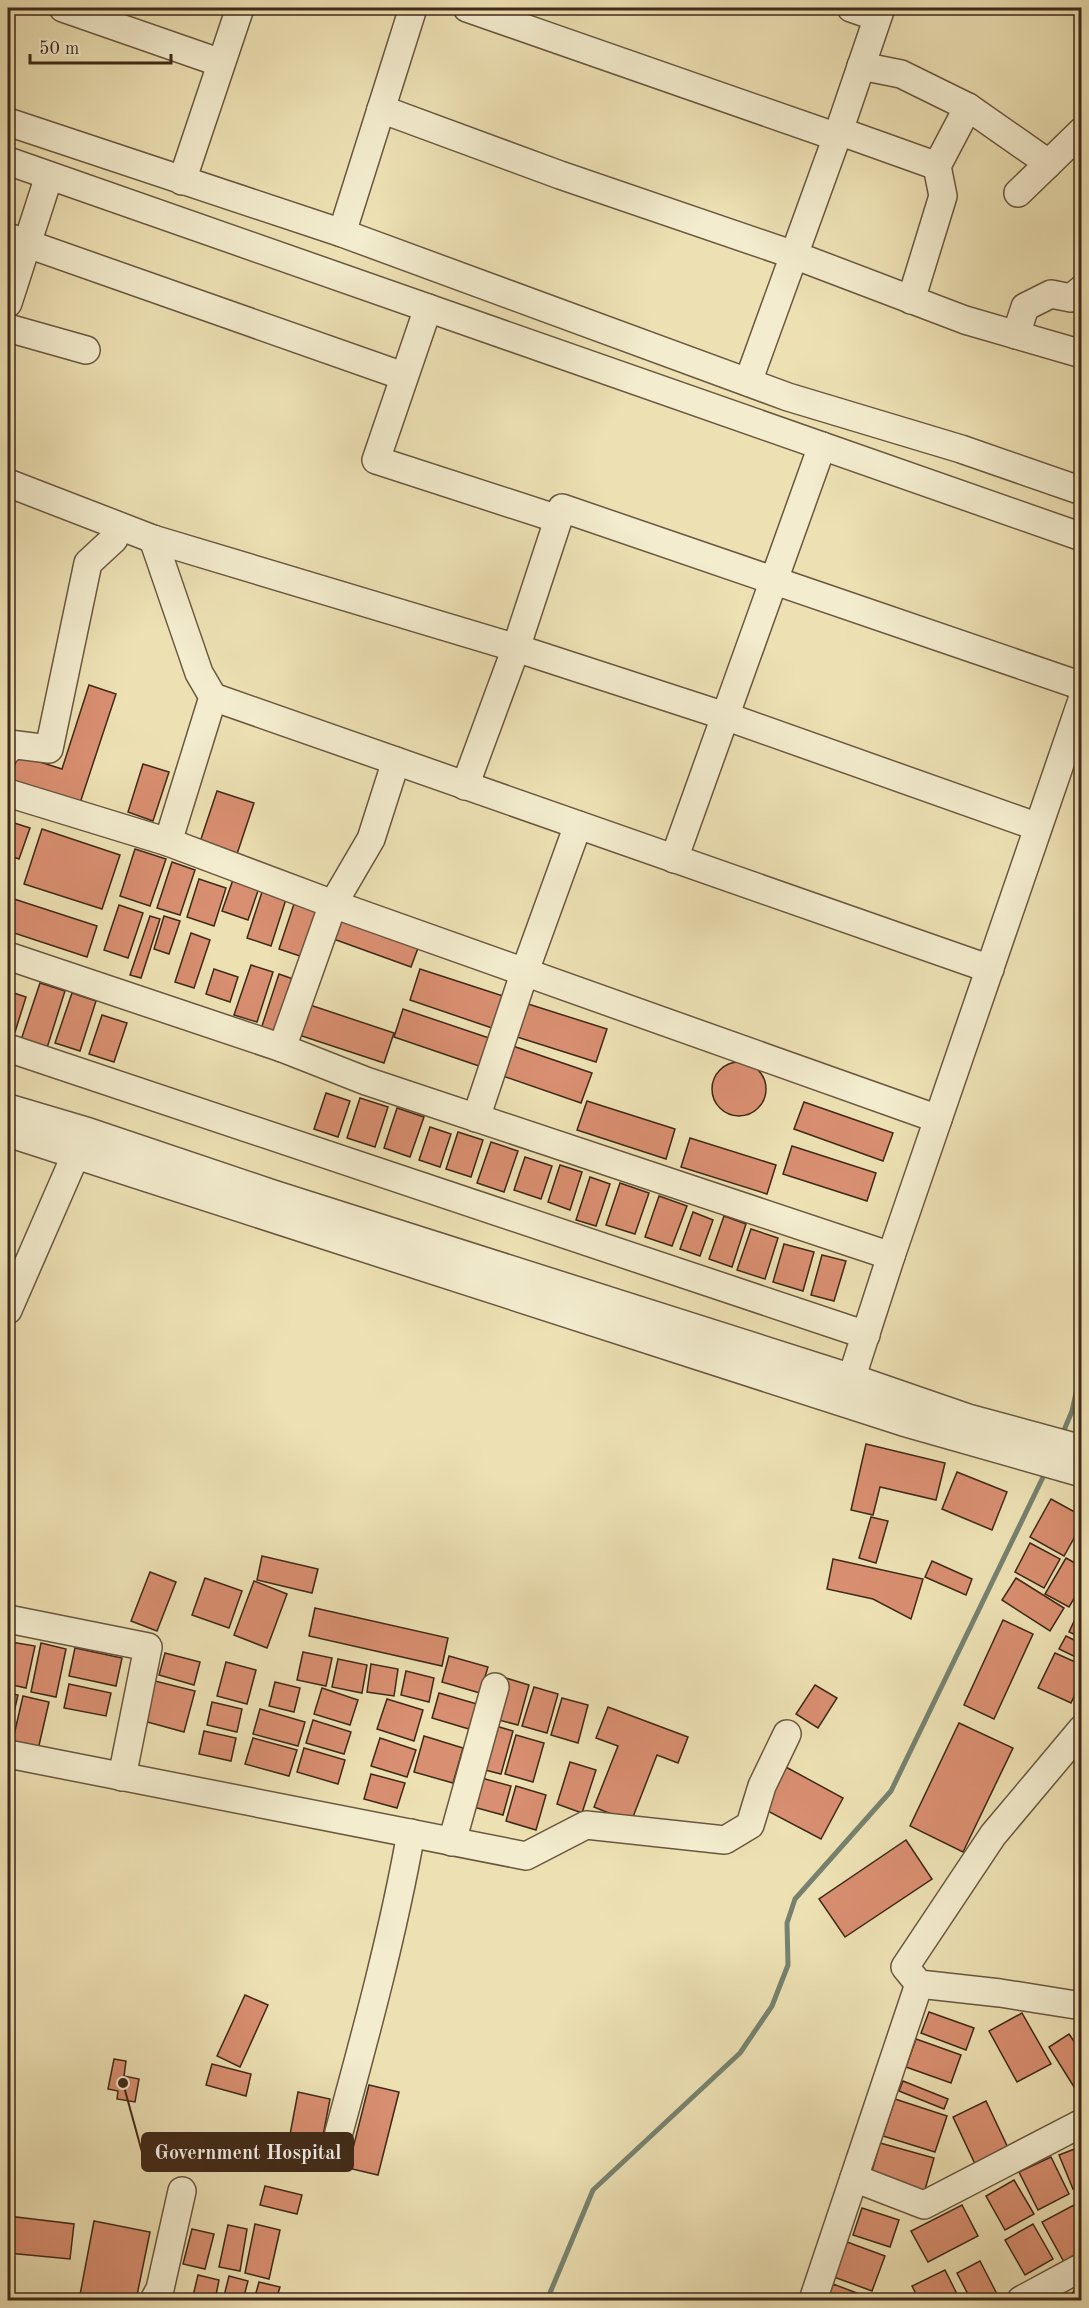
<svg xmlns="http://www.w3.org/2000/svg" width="1089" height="2308" viewBox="0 0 1089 2308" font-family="'Old Standard TT',serif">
<rect width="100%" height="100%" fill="#ede1b4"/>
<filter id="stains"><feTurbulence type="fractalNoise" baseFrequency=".00333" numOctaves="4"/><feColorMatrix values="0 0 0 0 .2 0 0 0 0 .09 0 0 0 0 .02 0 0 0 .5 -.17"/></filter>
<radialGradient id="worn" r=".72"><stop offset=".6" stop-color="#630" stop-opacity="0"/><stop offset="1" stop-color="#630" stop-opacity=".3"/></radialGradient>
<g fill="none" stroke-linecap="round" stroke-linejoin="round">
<g stroke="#76826f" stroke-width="5">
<path d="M1062,1435L1072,1411L1082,1367"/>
<path d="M547,2300L593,2190L740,2053L772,2006L788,1965L787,1923L795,1899L891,1791L1046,1471"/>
</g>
</g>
<g fill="#d98f71" stroke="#3f2918" stroke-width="1.5">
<path d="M89,685L116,694L80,803L10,780L18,755L62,769Z"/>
<path d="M143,764L169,772L153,821L128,812Z"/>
<path d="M217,791L254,803L237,854L200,842Z"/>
<path d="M8,821L30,828L19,859L8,855Z"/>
<path d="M42,829L120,855L102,909L24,884Z"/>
<path d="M135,849L166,859L150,906L120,896Z"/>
<path d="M172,862L195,870L180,915L157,908Z"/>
<path d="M235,874L261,882L248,920L222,911Z"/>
<path d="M199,879L226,888L214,926L187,917Z"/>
<path d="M264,886L288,893L271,946L247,938Z"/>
<path d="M11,898L97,926L87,957L8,931V908Z"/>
<path d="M296,898L320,906L303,957L279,949Z"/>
<path d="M119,905L143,913L128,958L104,950Z"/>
<path d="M338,911L421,940L411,967L328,937Z"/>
<path d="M150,916L160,919L141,978L130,975Z"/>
<path d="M164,916L180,921L169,954L154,949Z"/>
<path d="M191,933L210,940L194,988L175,982Z"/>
<path d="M251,965L273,972L257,1022L234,1015Z"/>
<path d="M214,969L238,977L230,1002L206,994Z"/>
<path d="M420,969L503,996L492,1028L410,1000Z"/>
<path d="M279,974L296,980L278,1035L261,1029Z"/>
<path d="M40,983L65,991L46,1051L20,1043Z"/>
<path d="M8,991L26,997L15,1032L8,1030Z"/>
<path d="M72,993L96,1001L80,1051L55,1043Z"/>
<path d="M525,1003L607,1029L596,1062L514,1036Z"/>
<path d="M307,1004L394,1033L384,1063L296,1034Z"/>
<path d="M403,1009L492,1039L482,1067L394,1037Z"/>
<path d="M102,1015L127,1023L114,1062L89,1054Z"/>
<path d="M507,1044L592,1073L581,1103L497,1074Z"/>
<circle cx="739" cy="1089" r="27"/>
<path d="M326,1093L350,1101L338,1137L314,1129Z"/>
<path d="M360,1098L388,1107L375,1147L347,1138Z"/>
<path d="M587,1101L675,1129L666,1159L577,1130Z"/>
<path d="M804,1102L893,1133L883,1161L794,1129Z"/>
<path d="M397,1108L424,1117L410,1157L384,1148Z"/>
<path d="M430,1127L451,1134L440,1167L419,1160Z"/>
<path d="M458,1132L483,1140L471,1177L446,1169Z"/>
<path d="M690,1138L776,1165L767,1194L681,1167Z"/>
<path d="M491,1142L518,1151L504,1192L477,1183Z"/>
<path d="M792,1146L876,1173L867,1201L783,1174Z"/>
<path d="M525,1157L552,1166L541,1199L514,1190Z"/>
<path d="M560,1165L582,1172L570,1210L548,1202Z"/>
<path d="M590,1177L610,1184L596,1226L576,1220Z"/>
<path d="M620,1183L649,1193L635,1234L606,1225Z"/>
<path d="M659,1196L687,1206L672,1246L645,1237Z"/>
<path d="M693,1212L713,1220L700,1256L680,1249Z"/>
<path d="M724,1216L746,1224L732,1267L709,1259Z"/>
<path d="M751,1229L778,1238L765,1279L737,1270Z"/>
<path d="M784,1244L814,1252L803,1291L773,1282Z"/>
<path d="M822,1255L846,1261L834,1301L811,1295Z"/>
<path d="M866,1444L945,1463L936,1500L880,1487L873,1515L851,1510Z"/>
<path d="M957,1472L1007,1492L992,1530L942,1509Z"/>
<path d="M1051,1499L1082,1516V1524L1064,1556L1030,1537Z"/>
<path d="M871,1517L888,1521L876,1563L859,1558Z"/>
<path d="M1030,1543L1060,1559L1044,1588L1015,1572Z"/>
<path d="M262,1556L318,1569L312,1593L257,1580Z"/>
<path d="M1066,1558L1082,1567V1585L1069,1607L1045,1594Z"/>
<path d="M833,1559L923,1579L911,1619L873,1599L827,1589Z"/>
<path d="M932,1561L972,1579L966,1595L925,1577Z"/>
<path d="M150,1572L176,1582L157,1631L131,1621Z"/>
<path d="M205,1578L242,1591L229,1628L192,1615Z"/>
<path d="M1016,1578L1064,1608L1050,1631L1002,1600Z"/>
<path d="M254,1581L287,1594L267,1648L234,1635Z"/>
<path d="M315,1608L448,1638L442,1666L309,1636Z"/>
<path d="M1079,1611L1082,1612V1638L1069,1632Z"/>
<path d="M1003,1620L1033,1634L994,1719L964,1705Z"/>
<path d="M1066,1636L1082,1644V1660L1059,1649Z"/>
<path d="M11,1642L35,1646L26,1688L8,1684V1657Z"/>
<path d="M41,1643L66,1649L56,1697L31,1692Z"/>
<path d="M75,1648L122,1658L116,1686L69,1676Z"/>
<path d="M303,1652L332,1658L326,1686L297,1680Z"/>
<path d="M165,1653L200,1662L194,1685L159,1675Z"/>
<path d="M1055,1653L1082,1665V1679L1071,1703L1038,1688Z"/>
<path d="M449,1656L488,1667L480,1693L442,1682Z"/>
<path d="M338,1659L367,1665L362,1693L332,1687Z"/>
<path d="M226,1662L256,1670L247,1704L217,1696Z"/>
<path d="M371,1664L398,1669L394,1696L367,1692Z"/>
<path d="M406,1671L434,1678L429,1702L401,1695Z"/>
<path d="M506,1678L529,1685L518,1725L495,1719Z"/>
<path d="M151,1680L195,1691L184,1732L140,1720Z"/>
<path d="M275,1682L300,1688L294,1712L269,1706Z"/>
<path d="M69,1684L111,1693L106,1716L64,1708Z"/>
<path d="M815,1685L837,1698L818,1728L796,1714Z"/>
<path d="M534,1687L558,1694L547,1733L522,1726Z"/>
<path d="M322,1688L358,1700L350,1725L314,1714Z"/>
<path d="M8,1693L18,1695L8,1738Z"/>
<path d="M439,1693L477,1704L469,1729L432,1718Z"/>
<path d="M23,1696L49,1702L37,1754L11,1748Z"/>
<path d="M562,1698L588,1705L578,1743L551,1735Z"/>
<path d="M387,1699L423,1710L414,1741L377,1729Z"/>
<path d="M212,1702L242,1709L237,1732L207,1725Z"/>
<path d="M608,1707L688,1737L678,1763L657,1755L631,1822L594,1807L618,1746L596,1738Z"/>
<path d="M260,1709L305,1722L298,1746L253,1734Z"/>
<path d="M313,1720L351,1732L344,1754L306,1743Z"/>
<path d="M959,1723L1013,1748L963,1852L910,1826Z"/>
<path d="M489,1724L513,1731L501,1774L477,1768Z"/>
<path d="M204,1731L236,1738L231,1761L199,1754Z"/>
<path d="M516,1735L544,1743L533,1782L505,1774Z"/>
<path d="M424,1736L463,1748L453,1783L414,1772Z"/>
<path d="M253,1738L297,1750L289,1776L245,1764Z"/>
<path d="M380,1738L416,1750L407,1777L371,1766Z"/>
<path d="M304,1748L345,1760L338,1784L297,1772Z"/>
<path d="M570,1762L596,1770L582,1813L557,1804Z"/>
<path d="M784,1766L843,1798L821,1839L762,1808Z"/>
<path d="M371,1774L405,1783L397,1808L364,1799Z"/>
<path d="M474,1776L511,1786L503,1815L466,1805Z"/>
<path d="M516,1786L546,1795L536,1830L506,1821Z"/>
<path d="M906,1840L932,1879L845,1937L819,1899Z"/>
<path d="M245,1995L268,2005L240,2067L217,2056Z"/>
<path d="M929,2012L974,2028L966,2050L921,2033Z"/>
<path d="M1022,2013L1051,2064L1017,2082L989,2031Z"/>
<path d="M1069,2034L1082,2053V2082L1074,2087L1049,2047Z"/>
<path d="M916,2039L961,2055L951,2083L906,2067Z"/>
<path d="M114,2059L126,2061L124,2076L139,2079L135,2102L117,2099L118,2091L108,2089Z"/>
<path d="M212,2064L251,2074L246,2096L206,2085Z"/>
<path d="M903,2081L948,2099L944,2109L899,2091Z"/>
<path d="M369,2085L399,2092L378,2175L348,2168Z"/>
<path d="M298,2092L330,2099L321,2146L289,2140Z"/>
<path d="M895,2099L947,2116L935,2152L883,2136Z"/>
<path d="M986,2101L1009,2150L976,2166L953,2117Z"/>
<path d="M880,2143L934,2158L924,2193L870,2178Z"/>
<path d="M1082,2146V2186L1073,2189L1059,2155Z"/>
<path d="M1051,2157L1069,2194L1038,2210L1019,2172Z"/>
<path d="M1014,2180L1034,2214L1005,2230L986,2196Z"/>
<path d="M265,2186L302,2195L297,2214L260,2205Z"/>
<path d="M962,2205L978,2236L928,2262L911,2231Z"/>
<path d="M1074,2205L1082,2220V2252L1064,2262L1042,2222Z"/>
<path d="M862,2208L899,2220L890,2247L853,2235Z"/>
<path d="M8,2216L74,2224L70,2259L8,2253Z"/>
<path d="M94,2221L150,2232L136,2300H79Z"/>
<path d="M255,2224L280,2230L269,2279L245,2273Z"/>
<path d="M1033,2224L1053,2259L1025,2275L1005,2240Z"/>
<path d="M228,2225L247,2229L240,2271L219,2267Z"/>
<path d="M192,2229L214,2234L205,2269L183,2264Z"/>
<path d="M847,2242L885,2256L872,2291L834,2277Z"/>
<path d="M980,2261L999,2298L994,2300H971L957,2273Z"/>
<path d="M945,2270L960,2300H919L912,2286Z"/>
<path d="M198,2275L219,2280L215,2300H192Z"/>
<path d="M229,2276L248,2281L243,2300H223Z"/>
<path d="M259,2282L280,2287L276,2300H254Z"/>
<path d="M833,2284L870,2298L869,2300H827Z"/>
<path d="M1077,2287L1082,2291V2300H1067Z"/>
</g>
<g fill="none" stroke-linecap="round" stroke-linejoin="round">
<g stroke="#6a573f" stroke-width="30">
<g id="minor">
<path d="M63,8L221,63"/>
<path d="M467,8L837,137"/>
<path d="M851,8L877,17"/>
<path d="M861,66L901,74L968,107L1041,158L1047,165L1082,131"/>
<path d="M381,109L560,175L794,255L965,320L1082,354"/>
<path d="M8,122L342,233L788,397L961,449L1082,491"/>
<path d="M839,131L937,166L968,107"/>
<path d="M8,161L1082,537"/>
<path d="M182,181L240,8"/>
<path d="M1018,193L1047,165"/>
<path d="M342,233L413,8"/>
<path d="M8,237L403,376"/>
<path d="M911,300L943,196L937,166"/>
<path d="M8,303L49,176"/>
<path d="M428,308L376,460L558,519"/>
<path d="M8,328L86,350"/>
<path d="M1016,335L1025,307L1051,294L1071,298L1082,289"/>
<path d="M748,382L839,131L881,8"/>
<path d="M8,483L153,539L516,648L725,716L1038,827"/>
<path d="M153,539L199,673L213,697L990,969"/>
<path d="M8,750L9,744L49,749L88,563L114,539L118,526"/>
<path d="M465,786L516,648L562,508L1082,686"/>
<path d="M8,793L168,842L213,697"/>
<path d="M168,842L333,904L938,1119"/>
<path d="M674,859L822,446"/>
<path d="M8,956L282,1048L366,1081L891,1256"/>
<path d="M8,1048L866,1335"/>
<path d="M282,1048L333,904L371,839L396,761"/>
<path d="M8,1108L89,1132L273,1194L852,1378L968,1418L1082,1449"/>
<path d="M476,1118L525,971L578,825"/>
<path d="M8,1133L903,1422L1082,1473"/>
<path d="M8,1310L76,1154"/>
<path d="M846,1395L891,1256L1082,700"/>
<path d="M8,1619L148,1647L122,1777"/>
<path d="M1082,1729L993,1835L905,1967L919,1984L1000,1993L1082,2006"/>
<path d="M8,1754L526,1856L586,1825L725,1840L750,1825L762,1786L787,1734"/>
<path d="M452,1842L495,1687"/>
<path d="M339,2132C366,2033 393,1934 411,1833"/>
<path d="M854,2178L924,2205L1082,2123"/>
<path d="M154,2300L160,2289L182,2191"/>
<path d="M813,2300L919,1984"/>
<path d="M1021,2300L1082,2267"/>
</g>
</g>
<use href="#minor" stroke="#f3ecce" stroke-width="27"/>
</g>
<path fill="none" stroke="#3f2918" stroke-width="2" d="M123 2083L142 2152"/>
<circle fill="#3f2918" stroke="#f3ecce" stroke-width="2" cx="123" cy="2083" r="6"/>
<rect fill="#3f2918" stroke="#3f2918" stroke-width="2" x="142" y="2133" width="211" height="38" rx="6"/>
<g font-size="20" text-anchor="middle" font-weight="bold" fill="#fff">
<text x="248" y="2159">Government Hospital</text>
</g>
<rect width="1089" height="2308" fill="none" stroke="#ede1b4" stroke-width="30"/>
<rect x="9" y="9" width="1071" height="2290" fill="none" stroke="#3f2918" stroke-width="3"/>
<rect x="15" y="15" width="1059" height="2278" fill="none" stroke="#3f2918" stroke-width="1.5"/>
<path d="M30 54v9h141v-9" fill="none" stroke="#3f2918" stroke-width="3"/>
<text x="39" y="54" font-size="18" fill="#3f2918" stroke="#f3ecce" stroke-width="4.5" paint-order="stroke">50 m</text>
<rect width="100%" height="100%" filter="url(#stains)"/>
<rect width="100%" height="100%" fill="url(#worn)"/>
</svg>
